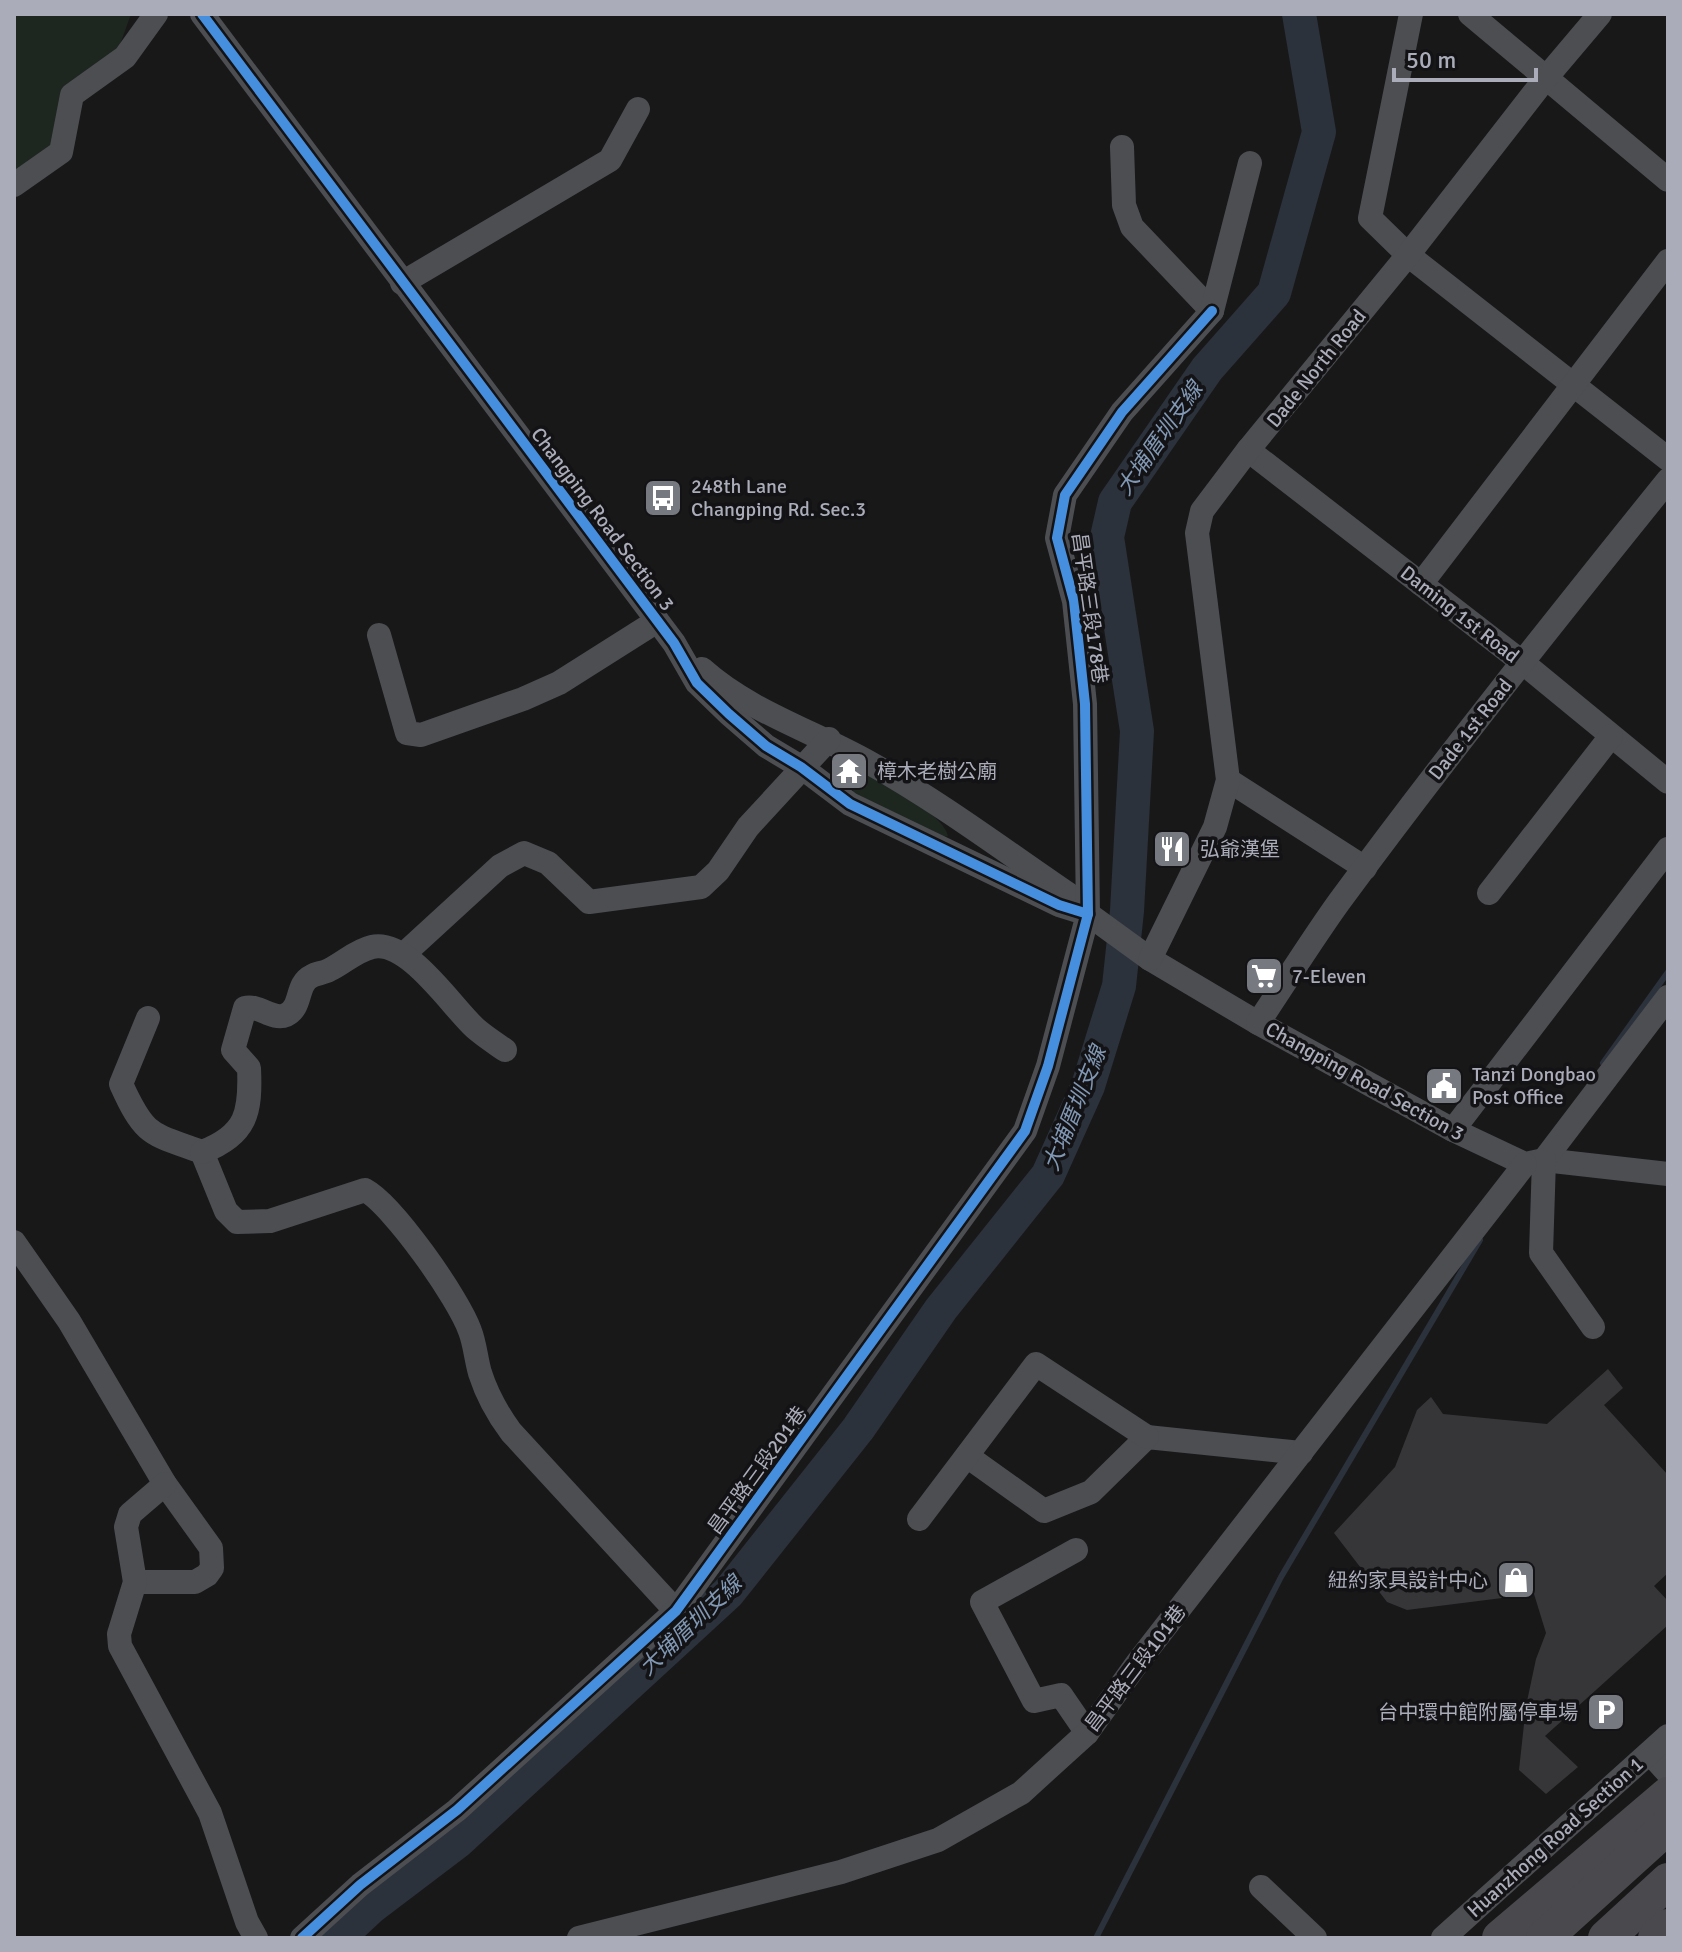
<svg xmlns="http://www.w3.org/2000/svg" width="1682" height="1952" viewBox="0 0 1682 1952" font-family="Signika,'Noto Sans TC',sans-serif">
<rect width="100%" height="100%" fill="#181819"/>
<g fill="#1e2620">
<path d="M14,14H131L116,56L81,101L64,145L14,183Z"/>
<path d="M866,772C886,785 944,814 948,836L939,838L850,795Z"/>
</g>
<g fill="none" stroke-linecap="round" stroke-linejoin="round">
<g stroke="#2b323b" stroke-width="6">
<path d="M1603,1063L1668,972"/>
<path d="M1096,1938L1281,1577L1480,1240"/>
</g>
<path stroke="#2b323b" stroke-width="34" d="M338,1938L370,1908L457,1842L728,1593L858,1429L941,1309L1048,1175L1088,1086L1119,986L1127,911L1137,731L1107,537L1115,502L1207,369L1274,293L1319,132L1299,14"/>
</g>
<path fill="#363638" d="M1608,1369L1623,1388L1604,1405L1668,1475V1573L1654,1586L1668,1601V1625L1545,1736L1578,1767L1546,1794L1519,1770L1526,1706L1536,1659L1546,1633L1534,1594L1407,1610L1387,1602L1334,1533L1395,1467L1417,1410L1431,1397L1443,1414L1547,1424Z"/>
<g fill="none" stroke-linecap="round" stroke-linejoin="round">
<g stroke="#4c4e52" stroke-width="24">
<path d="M202,14L674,643L697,683L729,714L766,746L801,767L850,804L1059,905L1088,914"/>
<path d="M1411,14L1370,218L1408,255L1668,459"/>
<path d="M1470,14L1668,180"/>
<path d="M1122,147L1124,205L1132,227L1212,311"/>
<path d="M14,185L61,152L72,95L125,57L156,14"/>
<path d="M402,283L610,160L638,109"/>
<path d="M1248,450L1522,662L1668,782"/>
<path d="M1421,584L1668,261"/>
<path d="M379,635L407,733L421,735L523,699L559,683L657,621"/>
<path d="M702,669C750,712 813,731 868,762C938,801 1002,849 1068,894L1088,914L1150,959L1258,1023L1453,1130L1525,1164L1544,1160L1668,1174"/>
<path d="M1228,780L1365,868"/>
<path d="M1489,893L1611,736"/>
<path d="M404,954L500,866L524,853L548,863L589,902L701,887L718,871L748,827L829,739"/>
<path d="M1150,959L1215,827L1228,780L1197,533L1202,511L1248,450L1408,255L1545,79L1600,14"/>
<path d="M148,1018L121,1084C145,1137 150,1133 202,1152L226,1211L237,1222L270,1221L365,1190C393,1205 459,1299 470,1331C475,1344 476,1359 480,1373C487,1395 497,1413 511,1432L676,1611"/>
<path d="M1258,1023C1285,983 1311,941 1339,902C1445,758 1556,619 1668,480"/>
<path d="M1453,1130L1668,849"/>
<path d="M202,1152C247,1135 251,1112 249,1068L233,1050L245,1008C258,1004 273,1021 286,1015C303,1007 295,984 312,976C317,973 324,973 329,970C344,963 355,951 372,947C408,939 451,1006 475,1028C484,1036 495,1043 505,1050"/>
<path d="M1544,1160L1668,997"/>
<path d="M1544,1160L1541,1253L1593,1327"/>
<path d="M14,1242L69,1321L165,1484L211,1548L212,1568L207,1575L195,1582H135"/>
<path d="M967,1456L1044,1511L1091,1492L1147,1437L1301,1453"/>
<path d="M165,1484L130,1514L126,1527L135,1582L119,1634L120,1646L210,1813L247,1922L256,1938"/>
<path d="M919,1519L1036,1364L1147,1437"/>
<path d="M1076,1550L982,1602L1034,1701L1061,1695L1087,1733"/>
<path d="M1650,1753L1668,1773"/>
<path d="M1261,1887L1315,1938"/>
<path d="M302,1938L360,1885L457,1810L676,1611L1025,1131L1048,1066L1088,914L1085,704L1074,601L1057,538L1065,495L1122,412L1212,311L1250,163"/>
<path d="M579,1938L841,1872L938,1840L1021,1793L1087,1733L1138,1662L1525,1164"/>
<path d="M1443,1938L1668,1736"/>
</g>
<g stroke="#4a4a4e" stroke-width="36">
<path d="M1500,1938L1668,1795"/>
<path d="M1544,1938L1668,1826"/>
<path d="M1606,1938L1668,1881"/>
<path d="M1656,1938L1668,1927"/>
</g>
<g stroke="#131215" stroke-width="15">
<g id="cycleway">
<path d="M202,14L674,643L697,683L729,714L766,746L801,767L850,804L1059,905L1088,914"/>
<path d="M302,1938L360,1885L457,1810L676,1611L1025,1131L1048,1066L1088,914L1085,704L1074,601L1057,538L1065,495L1122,412L1212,311"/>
</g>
</g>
<use href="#cycleway" stroke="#468fdf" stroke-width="10"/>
</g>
<defs>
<g id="bus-square" transform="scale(2)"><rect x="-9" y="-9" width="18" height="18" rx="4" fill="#777981" stroke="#131215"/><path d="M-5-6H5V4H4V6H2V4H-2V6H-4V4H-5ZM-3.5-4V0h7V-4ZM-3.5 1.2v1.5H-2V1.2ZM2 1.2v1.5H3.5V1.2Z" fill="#fff"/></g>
<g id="temple-square" transform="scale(2)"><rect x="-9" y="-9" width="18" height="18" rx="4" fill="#777981" stroke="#131215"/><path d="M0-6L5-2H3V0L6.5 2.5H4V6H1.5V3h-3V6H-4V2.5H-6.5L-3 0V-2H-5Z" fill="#fff"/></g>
<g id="restaurant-square" transform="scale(2)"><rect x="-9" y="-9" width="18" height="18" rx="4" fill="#777981" stroke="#131215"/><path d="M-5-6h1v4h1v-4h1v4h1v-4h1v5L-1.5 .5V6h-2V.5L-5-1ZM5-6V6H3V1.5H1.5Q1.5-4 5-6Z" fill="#fff"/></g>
<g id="supermarket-square" transform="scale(2)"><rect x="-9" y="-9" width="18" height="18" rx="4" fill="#777981" stroke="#131215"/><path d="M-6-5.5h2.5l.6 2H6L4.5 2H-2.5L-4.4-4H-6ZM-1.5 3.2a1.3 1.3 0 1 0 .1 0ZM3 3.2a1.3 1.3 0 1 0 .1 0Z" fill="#fff"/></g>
<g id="civic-square" transform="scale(2)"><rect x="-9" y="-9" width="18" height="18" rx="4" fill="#777981" stroke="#131215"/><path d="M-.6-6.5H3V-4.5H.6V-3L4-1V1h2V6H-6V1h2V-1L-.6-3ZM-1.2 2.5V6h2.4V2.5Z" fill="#fff"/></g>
<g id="shop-square" transform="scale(2)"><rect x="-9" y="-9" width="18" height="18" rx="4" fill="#777981" stroke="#131215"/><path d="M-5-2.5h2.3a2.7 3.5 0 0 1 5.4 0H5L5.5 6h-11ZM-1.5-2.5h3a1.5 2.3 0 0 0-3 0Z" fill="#fff"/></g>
<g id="parking-square" transform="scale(2)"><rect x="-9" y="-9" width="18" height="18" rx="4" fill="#777981" stroke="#131215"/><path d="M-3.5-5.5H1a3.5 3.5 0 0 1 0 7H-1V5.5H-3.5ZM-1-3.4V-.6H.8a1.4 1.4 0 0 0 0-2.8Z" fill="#fff"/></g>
</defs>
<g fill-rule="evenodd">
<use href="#bus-square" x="663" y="498"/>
<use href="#temple-square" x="849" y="771"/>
<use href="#restaurant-square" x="1172" y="849"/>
<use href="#supermarket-square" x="1264" y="976"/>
<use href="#civic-square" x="1444" y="1086"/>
<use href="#shop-square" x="1516" y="1580"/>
<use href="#parking-square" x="1606" y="1712"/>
</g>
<g text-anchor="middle" stroke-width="7" stroke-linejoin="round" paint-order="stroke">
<g font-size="20" fill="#aaadb9" stroke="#131215">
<text transform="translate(1316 368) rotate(-51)" y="7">Dade North Road</text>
<text transform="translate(603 519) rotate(53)" y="7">Changping Road Section 3</text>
<text transform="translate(1090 608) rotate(82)" y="7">昌平路三段178巷</text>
<text transform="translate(1460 614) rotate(38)" y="7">Daming 1st Road</text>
<text transform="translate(1470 729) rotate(-52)" y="7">Dade 1st Road</text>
<text transform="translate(1365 1081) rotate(29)" y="7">Changping Road Section 3</text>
<text transform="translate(757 1470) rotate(-54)" y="7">昌平路三段201巷</text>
<text transform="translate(1135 1668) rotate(-53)" y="7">昌平路三段101巷</text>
<text transform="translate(1555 1837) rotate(-42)" y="7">Huanzhong Road Section 1</text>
</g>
<g font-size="20" fill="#aaadb9" stroke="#131215" text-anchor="start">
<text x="691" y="493">248th Lane<tspan x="691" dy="23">Changping Rd. Sec.3</tspan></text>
<text x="877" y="778">樟木老樹公廟</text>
<text x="1200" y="856">弘爺漢堡</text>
<text x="1292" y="983">7-Eleven</text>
<text x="1472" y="1081">Tanzi Dongbao<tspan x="1472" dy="23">Post Office</tspan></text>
<text x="1488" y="1587" text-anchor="end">紐約家具設計中心</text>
<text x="1578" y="1719" text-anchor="end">台中環中館附屬停車場</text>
</g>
<g font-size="22" font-style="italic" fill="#8198b4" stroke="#131215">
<text transform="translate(1159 438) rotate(-55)" y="8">大埔厝圳支線</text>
<text transform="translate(1074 1108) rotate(-68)" y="8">大埔厝圳支線</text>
<text transform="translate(690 1625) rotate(-44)" y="8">大埔厝圳支線</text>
</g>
</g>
<rect width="1682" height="1952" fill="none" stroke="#aaadb9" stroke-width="32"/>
<path d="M1394 68v12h142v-12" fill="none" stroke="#aaadb9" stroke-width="4"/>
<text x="1406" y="68" font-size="24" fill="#aaadb9" stroke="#131215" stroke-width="6" paint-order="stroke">50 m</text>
</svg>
